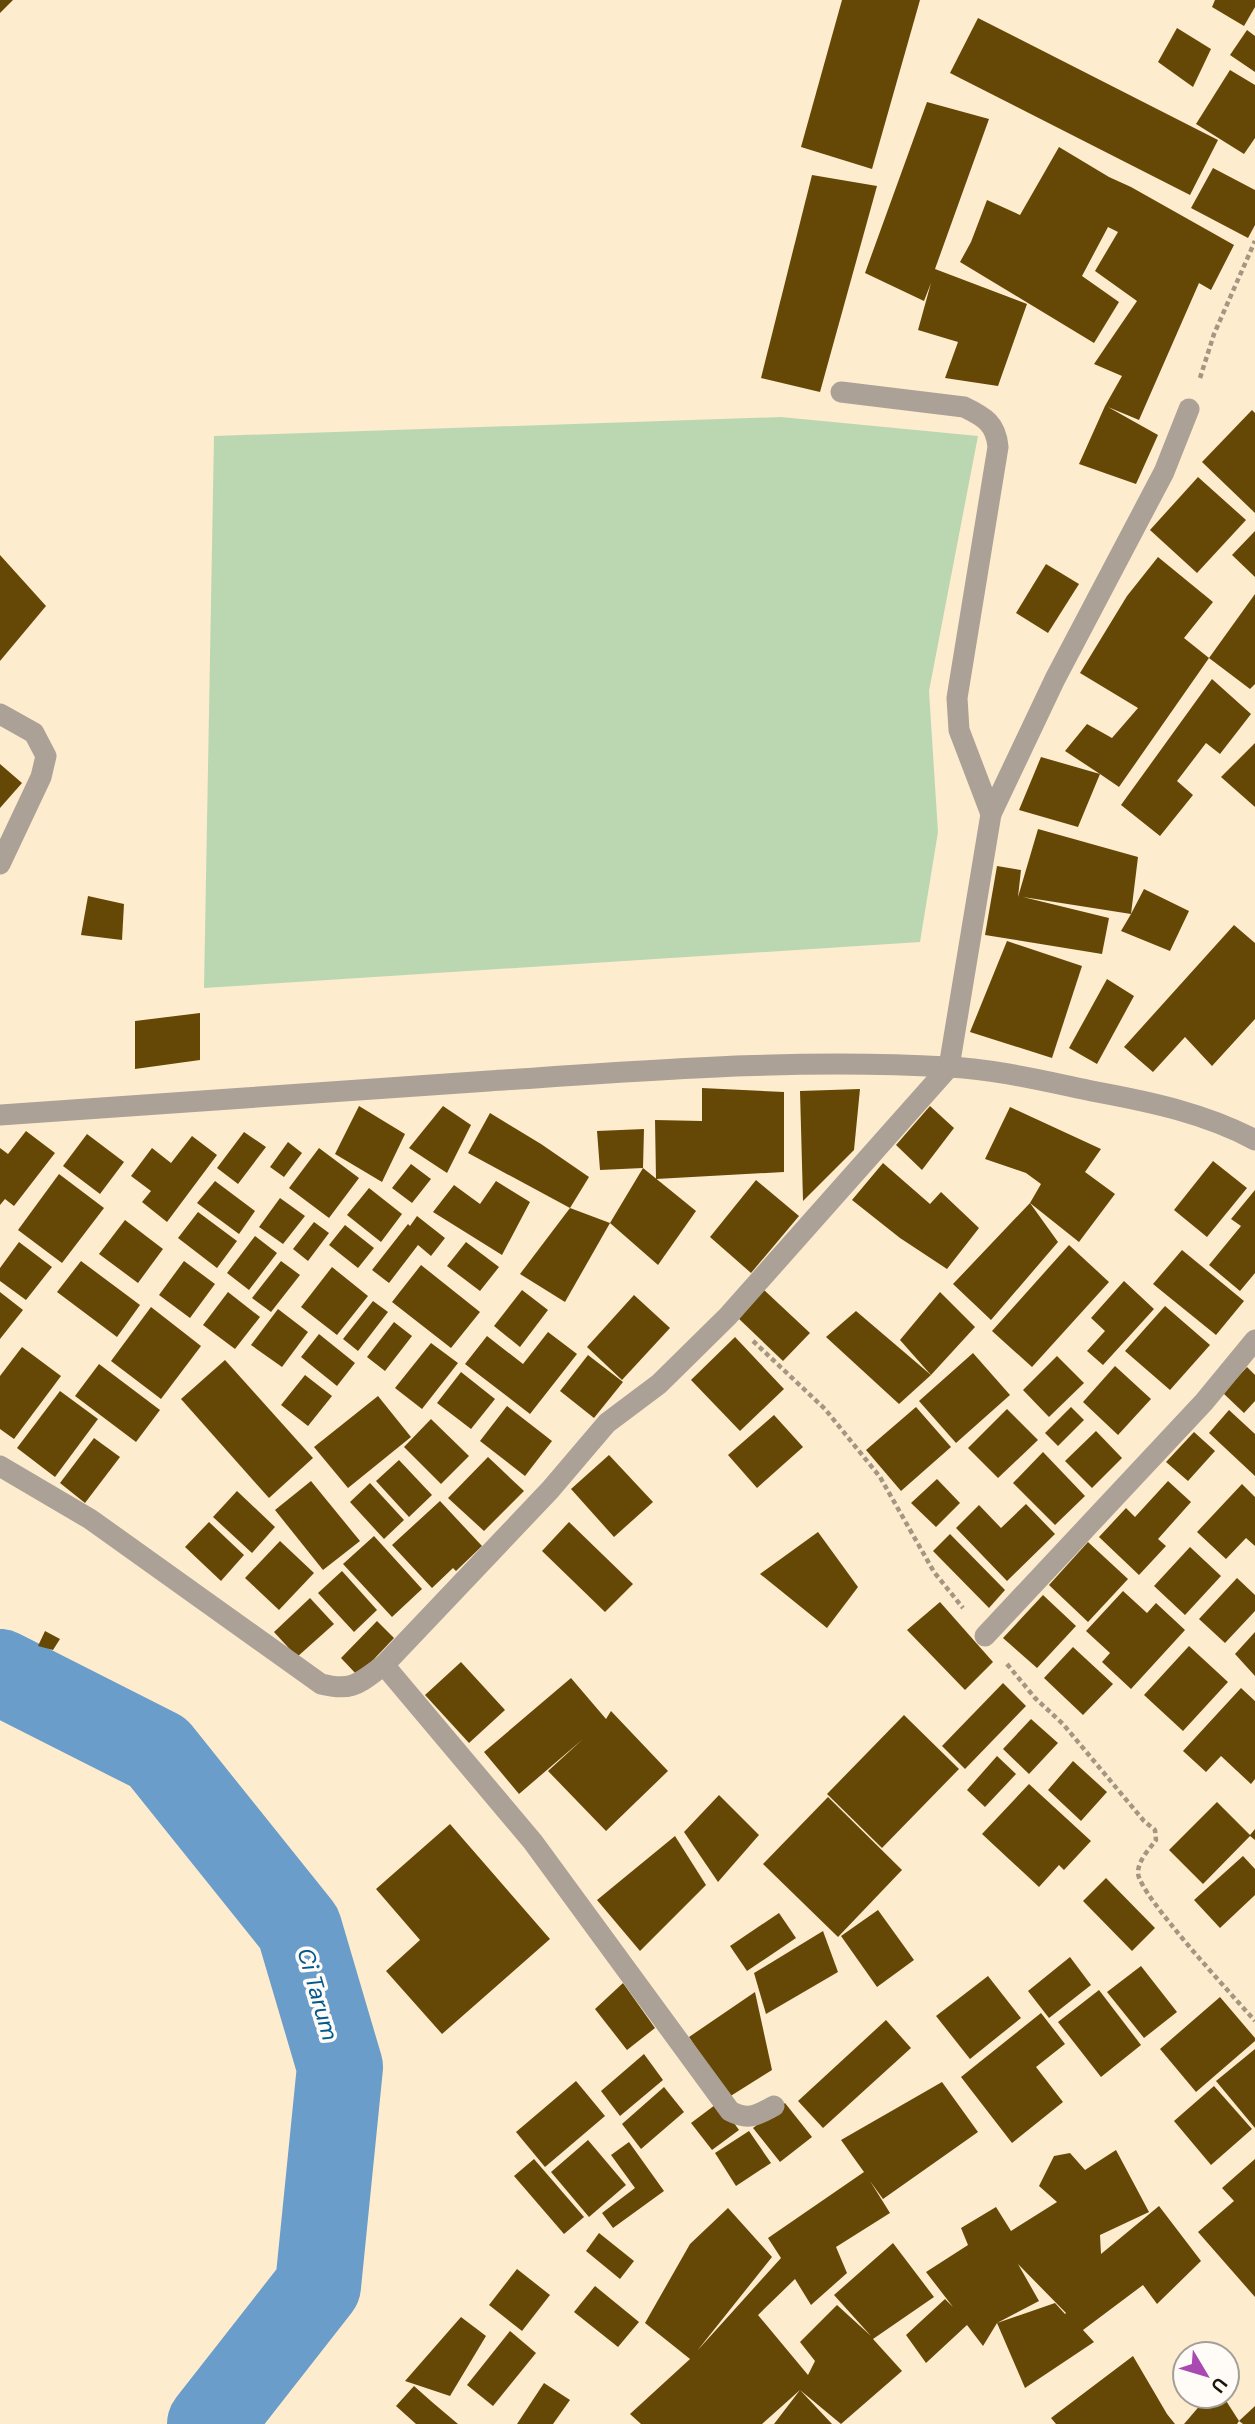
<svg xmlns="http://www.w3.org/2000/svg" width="1255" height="2424" viewBox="0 0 1255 2424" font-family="'DM Sans',sans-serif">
<rect width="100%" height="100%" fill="#feeccf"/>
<path fill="#bbd7b2" d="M781,417L978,436L929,691L938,832L920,942L204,988L214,436Z"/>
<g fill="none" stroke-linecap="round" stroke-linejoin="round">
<path stroke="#6a9dc9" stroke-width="86" d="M0,1672L158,1752L299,1928L340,2067L318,2286L210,2424"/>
</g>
<g fill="#664806" fill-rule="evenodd">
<path d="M0,0H13L0,13Z"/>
<path d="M842,0H920L872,169L801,147Z"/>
<path d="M1215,0H1255V7L1244,26L1212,7Z"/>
<path d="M978,18L1218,140L1190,195L950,73Z"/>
<path d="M1177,28L1211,49L1193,87L1158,62Z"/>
<path d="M1247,30L1255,36V72L1230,55Z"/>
<path d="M1230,70L1255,85V138L1244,154L1196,124Z"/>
<path d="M927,102L989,119L935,269L1027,304L998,386L945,378L958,342L918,330L931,283L924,301L865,273Z"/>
<path d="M1059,147L1109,177L1131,187L1234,245L1211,290L1199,283L1139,420L1108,407L1158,435L1136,484L1079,464L1105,406L1122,376L1094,364L1137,301L1095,271L1118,232L1108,227L1082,276L1119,302L1094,343L960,262L971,242L987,200L1020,215Z"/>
<path d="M1213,168L1255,190V225L1248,238L1191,208Z"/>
<path d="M812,175L877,186L820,392L761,378Z"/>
<path d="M1252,410L1255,413V513L1202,462Z"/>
<path d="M1198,477L1246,520L1197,573L1150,530Z"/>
<path d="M1255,531V577L1232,555Z"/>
<path d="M0,555L46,606L0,661Z"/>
<path d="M1158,557L1213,602L1184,638L1209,658L1119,787L1100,774L1078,827L1019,810L1041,757L1100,774L1065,751L1087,724L1112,738L1138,708L1080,673L1127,596Z"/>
<path d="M1046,564L1079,584L1048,633L1016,613Z"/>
<path d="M1255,594V684L1250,689L1209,658Z"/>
<path d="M1212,679L1251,714L1220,754L1206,743L1177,781L1193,795L1160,836L1121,805Z"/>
<path d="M1255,743V807L1221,777Z"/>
<path d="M0,764L22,783L0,808Z"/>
<path d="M1038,829L1138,857L1131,914L1144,889L1189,911L1170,951L1121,931L1131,914L1023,897L1109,918L1102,954L985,935L997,866L1021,870L1018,897Z"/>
<path d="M88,896L124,904L122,940L81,935Z"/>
<path d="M1234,925L1255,943V1019L1212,1066L1185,1037L1153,1072L1124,1047Z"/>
<path d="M1007,941L1082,966L1052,1058L970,1032Z"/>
<path d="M1107,979L1134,996L1097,1064L1069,1048Z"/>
<path d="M200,1013V1060L135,1069V1021Z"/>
<path d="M702,1088L784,1092V1172L656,1179L655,1120L702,1121Z"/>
<path d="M860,1089L854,1150L803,1201L800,1091Z"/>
<path d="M359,1106L405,1134L382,1182L335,1154Z"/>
<path d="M443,1106L471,1125L447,1173L409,1148Z"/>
<path d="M930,1106L954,1128L922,1170L896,1145Z"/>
<path d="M1010,1107L1101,1149L1085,1172L1115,1194L1079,1242L1030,1203L1058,1242L991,1320L953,1284L1030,1203L1041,1184L1026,1173L985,1159Z"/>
<path d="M490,1113L541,1144L589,1177L570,1208L468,1153Z"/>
<path d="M644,1129L643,1168L600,1170L597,1131Z"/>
<path d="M26,1131L55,1153L14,1206L5,1199L0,1205V1148L8,1154Z"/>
<path d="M244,1132L266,1147L238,1184L217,1168Z"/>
<path d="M87,1134L124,1162L100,1194L63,1166Z"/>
<path d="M192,1136L217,1155L167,1222L142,1202L151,1191L131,1176L152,1148L171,1163Z"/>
<path d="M288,1142L302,1153L284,1177L270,1167Z"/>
<path d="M319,1148L359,1178L329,1218L289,1188Z"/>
<path d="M1213,1161L1247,1188L1207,1237L1174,1210Z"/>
<path d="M883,1163L930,1204L941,1192L979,1228L947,1269L900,1238L852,1200Z"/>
<path d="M411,1164L431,1179L412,1203L392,1188Z"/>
<path d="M643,1168L696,1211L658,1265L610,1223Z"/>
<path d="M59,1174L104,1208L62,1263L18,1230Z"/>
<path d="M756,1180L799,1216L751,1273L710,1237Z"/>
<path d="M215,1181L255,1211L239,1234L197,1203Z"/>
<path d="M496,1181L530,1202L502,1255L433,1212L454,1185L480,1204Z"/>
<path d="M369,1188L402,1214L381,1242L347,1215Z"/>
<path d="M1255,1190V1273L1240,1291L1209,1265L1241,1226L1231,1219Z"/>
<path d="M280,1198L305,1216L283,1244L259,1227Z"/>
<path d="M570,1208L610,1223L565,1302L520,1274Z"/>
<path d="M198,1212L237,1241L217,1268L178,1238Z"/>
<path d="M417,1216L445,1238L431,1256L418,1245L389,1283L372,1270L408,1224L410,1226Z"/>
<path d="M125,1220L163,1249L138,1283L99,1254Z"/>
<path d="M314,1222L329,1233L308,1261L293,1249Z"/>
<path d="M345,1225L374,1248L358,1268L329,1245Z"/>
<path d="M255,1236L277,1253L249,1290L227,1273Z"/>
<path d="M19,1242L52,1267L26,1300L0,1281V1268Z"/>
<path d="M466,1242L499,1267L480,1291L447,1266Z"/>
<path d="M1069,1245L1109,1282L1032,1367L992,1331Z"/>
<path d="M1182,1250L1244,1301L1216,1335L1153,1284Z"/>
<path d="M81,1261L140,1305L117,1337L57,1292Z"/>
<path d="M184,1261L215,1284L190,1318L159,1295Z"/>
<path d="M281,1261L300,1275L271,1312L252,1298Z"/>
<path d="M421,1265L480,1312L451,1348L392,1302Z"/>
<path d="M332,1267L368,1296L337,1335L301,1307Z"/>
<path d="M1124,1281L1154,1309L1103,1365L1087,1351L1105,1331L1091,1318Z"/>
<path d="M763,1289L810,1333L783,1361L737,1317Z"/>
<path d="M522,1290L548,1310L520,1347L494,1326Z"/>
<path d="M0,1292L23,1310L0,1339Z"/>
<path d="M228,1292L260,1317L235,1349L203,1325Z"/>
<path d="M940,1292L975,1327L931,1375L900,1340Z"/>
<path d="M634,1295L670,1328L622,1380L587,1347Z"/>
<path d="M373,1301L388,1312L358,1351L343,1339Z"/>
<path d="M1165,1306L1210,1345L1170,1390L1125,1351Z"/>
<path d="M151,1307L201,1346L161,1399L111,1361Z"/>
<path d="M278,1309L308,1332L282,1367L251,1345Z"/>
<path d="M856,1311L931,1375L899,1404L826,1337Z"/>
<path d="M394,1322L412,1336L385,1371L367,1357Z"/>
<path d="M548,1332L577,1354L530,1414L465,1364L487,1336L523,1364Z"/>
<path d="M319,1334L355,1363L337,1386L301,1357Z"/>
<path d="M735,1337L784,1389L740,1431L691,1380Z"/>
<path d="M431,1343L458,1363L422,1409L395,1388Z"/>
<path d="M22,1347L61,1376L14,1439L0,1429V1376Z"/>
<path d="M973,1353L1010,1395L956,1443L919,1401Z"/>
<path d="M588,1355L623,1382L594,1418L560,1391Z"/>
<path d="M1057,1356L1084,1383L1049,1417L1023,1390Z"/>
<path d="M225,1360L313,1458L269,1498L181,1399Z"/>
<path d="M99,1364L160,1410L136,1442L75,1396Z"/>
<path d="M1115,1366L1151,1399L1118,1435L1083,1402Z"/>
<path d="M1247,1367L1255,1375V1401L1244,1413L1223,1393Z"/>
<path d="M461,1372L495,1399L471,1429L437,1403Z"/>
<path d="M305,1375L332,1396L308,1426L281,1405Z"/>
<path d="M60,1391L98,1419L55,1477L17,1448Z"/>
<path d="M378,1396L411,1437L348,1488L314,1447Z"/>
<path d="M507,1406L552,1441L525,1476L480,1441Z"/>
<path d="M916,1407L951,1447L901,1491L866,1450Z"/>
<path d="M1071,1407L1084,1420L1058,1446L1045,1433Z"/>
<path d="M1007,1409L1038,1440L998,1478L968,1448Z"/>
<path d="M1229,1410L1255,1434V1476L1209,1433Z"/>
<path d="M774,1415L803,1447L757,1488L728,1455Z"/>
<path d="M431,1419L469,1456L441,1484L404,1447Z"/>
<path d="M1096,1431L1122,1458L1092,1488L1065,1461Z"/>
<path d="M1194,1432L1215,1451L1188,1481L1166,1462Z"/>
<path d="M94,1438L120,1457L85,1503L60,1483Z"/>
<path d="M1043,1452L1085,1496L1055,1525L1013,1483Z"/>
<path d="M609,1455L653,1502L614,1537L571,1489Z"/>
<path d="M488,1457L524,1491L484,1531L448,1498Z"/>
<path d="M399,1460L432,1495L409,1517L376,1481Z"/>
<path d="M937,1479L960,1503L936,1527L911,1503Z"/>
<path d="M311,1481L360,1541L323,1570L275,1510Z"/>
<path d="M1168,1481L1191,1502L1158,1539L1166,1546L1139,1575L1099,1537L1126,1508L1135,1517Z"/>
<path d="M370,1483L404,1520L384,1539L350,1502Z"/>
<path d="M1242,1484L1255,1497V1546L1246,1538L1226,1559L1197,1532Z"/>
<path d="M237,1491L275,1527L252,1553L213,1517Z"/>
<path d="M440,1501L482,1546L456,1571L453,1568L432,1588L392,1545Z"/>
<path d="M1026,1504L1055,1534L1007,1581L956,1528L979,1505L1001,1528Z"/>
<path d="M209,1522L244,1555L221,1581L185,1547Z"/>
<path d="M569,1522L633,1584L605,1612L542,1551Z"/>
<path d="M818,1532L858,1587L827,1628L760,1574Z"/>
<path d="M950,1534L1005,1590L989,1608L933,1551Z"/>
<path d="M374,1536L422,1589L392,1617L343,1564Z"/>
<path d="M280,1541L314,1573L279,1610L245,1578Z"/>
<path d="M1088,1542L1128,1579L1088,1622L1049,1585Z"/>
<path d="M1190,1547L1221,1576L1185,1615L1154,1586Z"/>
<path d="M342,1571L377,1610L354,1632L318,1593Z"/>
<path d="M1237,1578L1255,1595V1611L1225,1643L1199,1619Z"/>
<path d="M1123,1591L1147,1613L1156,1603L1185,1630L1131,1689L1102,1662L1110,1653L1086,1631Z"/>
<path d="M1043,1595L1076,1626L1037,1668L1003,1638Z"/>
<path d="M310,1598L334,1624L297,1657L274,1632Z"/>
<path d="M940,1602L993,1662L965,1690L907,1630Z"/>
<path d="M377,1621L394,1638L358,1676L341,1658Z"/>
<path d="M45,1631L60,1639L53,1650L38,1646Z"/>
<path d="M1255,1632V1676L1235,1654Z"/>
<path d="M1189,1646L1228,1682L1183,1731L1144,1695Z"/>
<path d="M1073,1647L1113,1684L1083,1715L1044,1678Z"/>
<path d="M461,1662L505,1710L469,1743L425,1695Z"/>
<path d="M571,1678L606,1719L611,1711L668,1771L606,1831L548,1771L583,1739L519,1794L484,1752Z"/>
<path d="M1003,1683L1026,1706L965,1769L942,1746Z"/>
<path d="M1241,1688L1255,1701V1779L1251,1784L1221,1756L1206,1772L1183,1751Z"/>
<path d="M904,1715L959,1769L882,1848L827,1794Z"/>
<path d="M1031,1719L1058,1743L1029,1774L1003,1749Z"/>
<path d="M997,1756L1016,1774L985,1807L967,1790Z"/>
<path d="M1073,1761L1107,1792L1081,1821L1048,1790Z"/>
<path d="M1029,1784L1091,1841L1064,1870L1059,1865L1039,1887L982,1834Z"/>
<path d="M719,1795L759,1835L718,1882L684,1832Z"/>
<path d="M828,1797L902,1870L838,1937L763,1864Z"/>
<path d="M1217,1802L1250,1835L1255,1829V1840L1250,1836L1203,1884L1169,1850Z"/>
<path d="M450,1824L550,1939L442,2034L386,1971L420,1940L376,1889Z"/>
<path d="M675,1836L706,1885L640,1951L597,1900Z"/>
<path d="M1243,1856L1255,1869V1895L1220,1928L1194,1900Z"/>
<path d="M1106,1878L1155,1928L1132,1951L1083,1901Z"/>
<path d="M878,1910L914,1960L877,1987L841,1936Z"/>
<path d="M779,1913L796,1938L747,1971L730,1946Z"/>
<path d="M823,1931L838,1972L766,2014L754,1973Z"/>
<path d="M1070,1957L1091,1985L1049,2018L1028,1991Z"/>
<path d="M1141,1966L1177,2012L1144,2038L1107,1992Z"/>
<path d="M988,1976L1021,2018L970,2059L936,2016Z"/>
<path d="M623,1983L655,2028L627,2050L595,2009Z"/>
<path d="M1099,1990L1141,2045L1101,2077L1058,2022Z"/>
<path d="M755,1992L772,2070L729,2097L689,2037Z"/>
<path d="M1220,1997L1255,2038V2041L1196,2092L1160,2049Z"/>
<path d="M1041,2013L1065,2044L1036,2067L1063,2102L1012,2143L961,2077Z"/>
<path d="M886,2020L911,2048L823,2128L798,2101Z"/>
<path d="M1255,2049V2128L1216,2081Z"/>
<path d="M644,2054L663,2080L620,2116L601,2091Z"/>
<path d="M576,2081L605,2116L545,2167L516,2132Z"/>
<path d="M942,2082L978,2132L883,2199L870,2181L890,2213L836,2247L847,2273L811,2305L795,2279L758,2315L808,2375L815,2361L800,2342L837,2305L871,2336L834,2295L893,2243L934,2297L873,2339L902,2371L841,2424L800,2390L832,2424H774L800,2390L762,2424H641L630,2414L690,2359L645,2323L690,2244L728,2208L772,2257L697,2351L781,2258L768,2238L864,2172L841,2140Z"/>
<path d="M1214,2086L1252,2129L1211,2165L1174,2121Z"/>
<path d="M664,2087L684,2112L641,2149L622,2124Z"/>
<path d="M719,2102L739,2130L712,2150L691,2123Z"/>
<path d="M785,2103L812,2137L780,2162L753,2128Z"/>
<path d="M749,2131L771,2163L736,2186L715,2153Z"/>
<path d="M588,2140L626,2185L589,2217L551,2172Z"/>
<path d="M629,2142L664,2191L613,2228L602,2213L635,2188L611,2155Z"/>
<path d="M1116,2150L1149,2212L1100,2235L1101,2254L1159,2206L1201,2261L1157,2304L1143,2285L1083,2330L1094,2342L1025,2388L997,2323L983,2346L967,2325L926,2363L906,2335L945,2299L953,2307L926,2272L968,2245L961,2228L996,2207L1011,2231L1057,2202L1039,2186L1054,2156L1070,2153L1085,2170ZM1018,2264L1066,2313L1065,2314L1055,2303L997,2323L1039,2301Z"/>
<path d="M534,2159L584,2217L564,2234L514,2176Z"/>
<path d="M1255,2159V2297L1198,2232L1234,2201L1222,2188Z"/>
<path d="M599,2233L634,2261L620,2279L586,2251Z"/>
<path d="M517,2269L550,2295L522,2331L489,2305Z"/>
<path d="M595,2286L639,2322L618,2347L574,2312Z"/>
<path d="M461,2317L486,2336L450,2396L405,2381Z"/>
<path d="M510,2331L536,2353L493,2406L467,2385Z"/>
<path d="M1133,2356L1167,2414L1175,2424H1056L1051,2418Z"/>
<path d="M544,2383L570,2400L553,2424H517Z"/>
<path d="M414,2386L432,2402L458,2424H416L396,2406Z"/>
<path d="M1208,2396H1223L1239,2421L1237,2424H1184Z"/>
<path d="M1255,2406V2424H1243L1239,2421Z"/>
</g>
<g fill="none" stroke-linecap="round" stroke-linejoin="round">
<g stroke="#a49681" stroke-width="4.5" stroke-dasharray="5 3.5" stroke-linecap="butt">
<path d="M1200,378L1214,334L1255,241"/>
<path d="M753,1341L825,1409L880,1477L934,1572L963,1608"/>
<path d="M1007,1664L1035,1698L1063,1724L1144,1821L1155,1830L1156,1840C1149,1850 1138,1860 1138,1873C1139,1895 1235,1998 1255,2021"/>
</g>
<g stroke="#aca197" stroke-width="21">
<path d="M841,392L964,407C985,417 996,424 998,447L957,698L959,730L991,814"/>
<path d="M0,714L34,733L46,756L41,777L0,864"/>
<path d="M0,1115C163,1104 326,1092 489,1081C641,1071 795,1058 947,1067C997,1069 1048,1082 1097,1092C1151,1102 1207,1114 1255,1140"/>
<path d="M0,1466L90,1519L321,1684C353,1692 359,1683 384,1665L550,1490L607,1423L659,1384L728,1316L949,1067L991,814L1055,679L1164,472L1189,409"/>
<path d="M985,1636L1204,1402L1255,1340"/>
<path d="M384,1665L533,1842L730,2111C749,2121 757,2115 774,2106"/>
</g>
</g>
<g text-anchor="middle" stroke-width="7" stroke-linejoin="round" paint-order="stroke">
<g font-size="23" font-style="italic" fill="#005990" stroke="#fffbf6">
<text transform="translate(318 1994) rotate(74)" y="8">Ci Tarum</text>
</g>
</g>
<g transform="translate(1206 2375) rotate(128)"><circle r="33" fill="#fffbf6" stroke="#a49f98" stroke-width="2"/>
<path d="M0-5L12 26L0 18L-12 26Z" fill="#a94ab2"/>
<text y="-10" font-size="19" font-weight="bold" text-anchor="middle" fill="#1b140a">U</text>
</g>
</svg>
